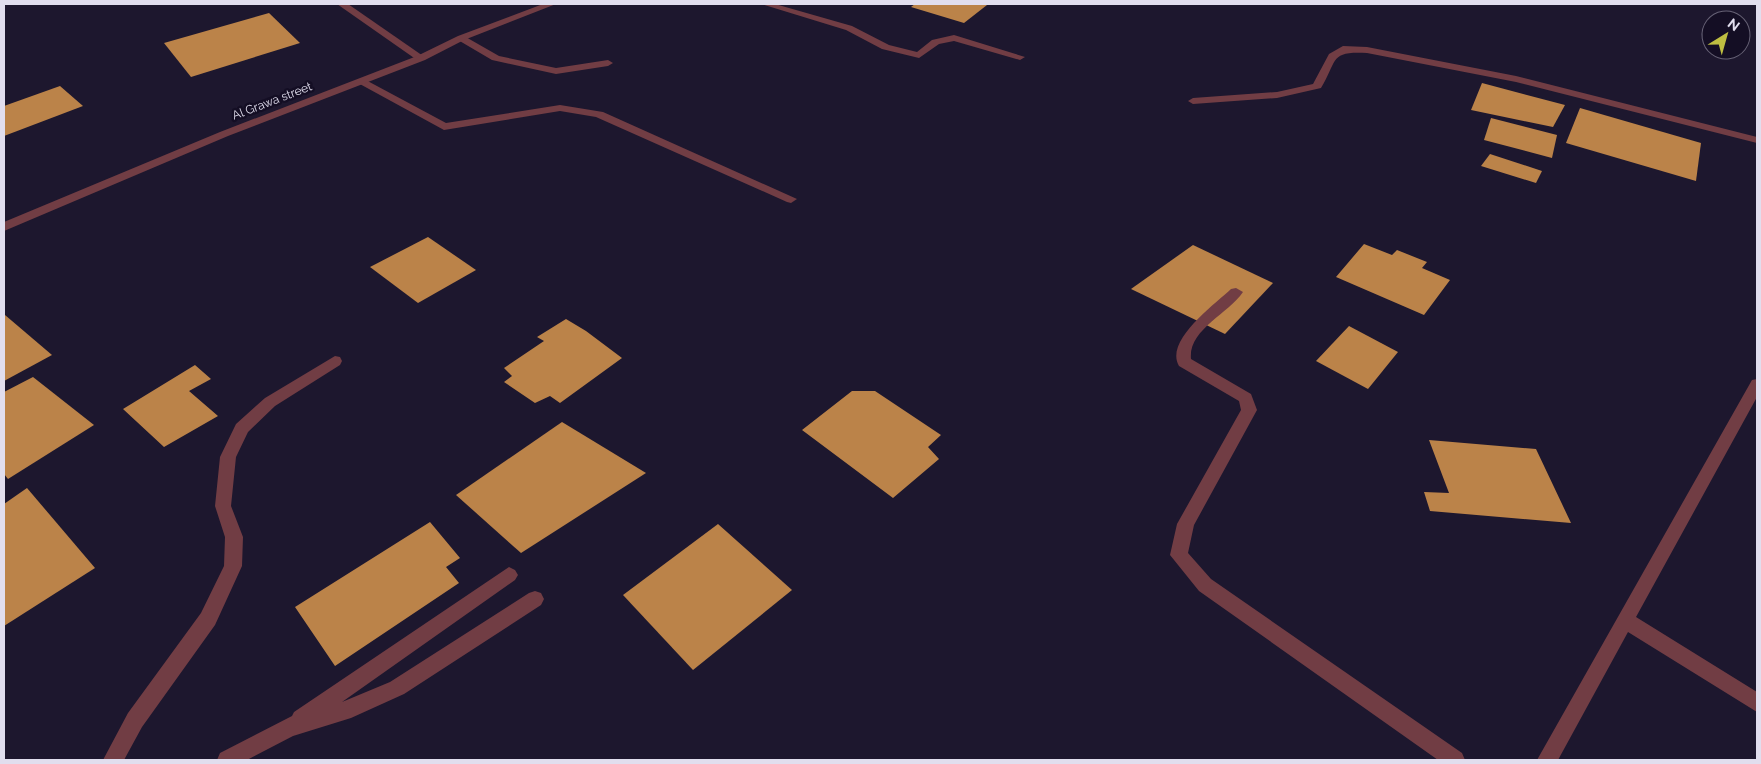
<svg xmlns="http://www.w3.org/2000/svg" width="1761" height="764" viewBox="0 0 1761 764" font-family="Raleway,sans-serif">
<rect width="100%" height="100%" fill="#1d172e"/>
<g fill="#bb8349">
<path d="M915,4H983L987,5L964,23L911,7Z"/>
<path d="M269,13L300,43L191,77L164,43Z"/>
<path d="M1482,83L1565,105L1553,127L1471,110Z"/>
<path d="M60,86L83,106L4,136V106Z"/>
<path d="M1580,108L1701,143L1696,181L1566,143Z"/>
<path d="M1491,118L1557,135L1552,158L1484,140Z"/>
<path d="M1490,154L1542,171L1536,183L1481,166Z"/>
<path d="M428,237L476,270L418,303L370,267Z"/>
<path d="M1364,244L1392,255L1397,250L1427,262L1422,268L1450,280L1424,315L1336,277Z"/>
<path d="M1193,245L1273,283L1225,334L1131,289Z"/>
<path d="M5,315L52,355L4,381V316Z"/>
<path d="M566,319L586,331L622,358L560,403L550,396L535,403L504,382L512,376L504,368L544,341L537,337Z"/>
<path d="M1349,326L1398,352L1368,389L1316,361Z"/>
<path d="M195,365L211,379L189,391L218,416L164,447L123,409Z"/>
<path d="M33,377L94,425L8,479L4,474V392Z"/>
<path d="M852,391H875L941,435L928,447L939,459L893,498L802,430Z"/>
<path d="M562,422L646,473L521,553L456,495Z"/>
<path d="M1429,440L1536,449L1571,523L1430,511L1424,492L1449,493Z"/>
<path d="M27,488L95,568L4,626V504Z"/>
<path d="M430,522L460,558L446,567L459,583L335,666L295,607Z"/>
<path d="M718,524L792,590L693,670L623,595Z"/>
</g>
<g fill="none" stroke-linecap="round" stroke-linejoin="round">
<g fill="#713d44" fill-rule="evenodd">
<path d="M337,4H348L426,58L417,60Z"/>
<path d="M761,4H775L852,26L889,45L917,52L932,40L954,35L1025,57L1020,60L954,41L939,44L919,58L882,49L846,30Z"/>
<path d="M458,36H464L499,56L556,68L608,60L613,63L608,66L556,74L492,60L458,40Z"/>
<path d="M1343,46L1367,47L1516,76L1757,137V143L1516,82L1367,53C1329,51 1338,60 1321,88L1277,98L1193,104L1188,101L1193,98L1277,92L1313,84L1329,54Z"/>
<path d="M362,78L446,123L560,105L603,112L797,199L791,203L787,202L596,117L560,111L444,130L358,83L357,81Z"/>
<path d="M1236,288L1243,292C1228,314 1188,330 1191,359L1251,394L1257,410L1194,525L1188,553L1211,579L1462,753L1465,760H1438L1199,591L1170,555L1177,524L1241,410L1239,401L1179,366C1164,341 1215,304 1231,289Z"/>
<path d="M335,356L340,357L342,361L340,365L275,406L248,432L236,457L231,506L243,537L242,566L215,625L142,727L124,760H103L128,713L201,613L224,566L225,537L215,506L220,457L236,424L265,398Z"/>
<path d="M1757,379V397L1636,617L1757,692V712L1628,632L1558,760H1537L1752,380Z"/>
<path d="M509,567L515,570L518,575L515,580L342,702L390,682L529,593L535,591L541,593L544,599L541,605L404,694L351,718L293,736L247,760H217L220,753L292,716L294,712Z"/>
</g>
<path fill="#713d44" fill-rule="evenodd" d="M543,4H556L464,40L425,60L228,136L4,231V222L220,132L417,56L458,36Z"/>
</g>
<g text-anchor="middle" stroke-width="5" stroke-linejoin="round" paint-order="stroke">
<g font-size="12" fill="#e1deee" stroke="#140e24">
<text transform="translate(272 101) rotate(-21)" y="4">Al Grawa street</text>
</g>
</g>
<rect width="1761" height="764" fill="none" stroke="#e1deee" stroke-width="10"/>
<g transform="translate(1726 35) rotate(37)"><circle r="24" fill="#140e24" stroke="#666175"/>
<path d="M0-4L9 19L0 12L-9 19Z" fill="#bfbe41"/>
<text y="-8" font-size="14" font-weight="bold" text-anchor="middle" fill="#e1deee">N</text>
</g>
</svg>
